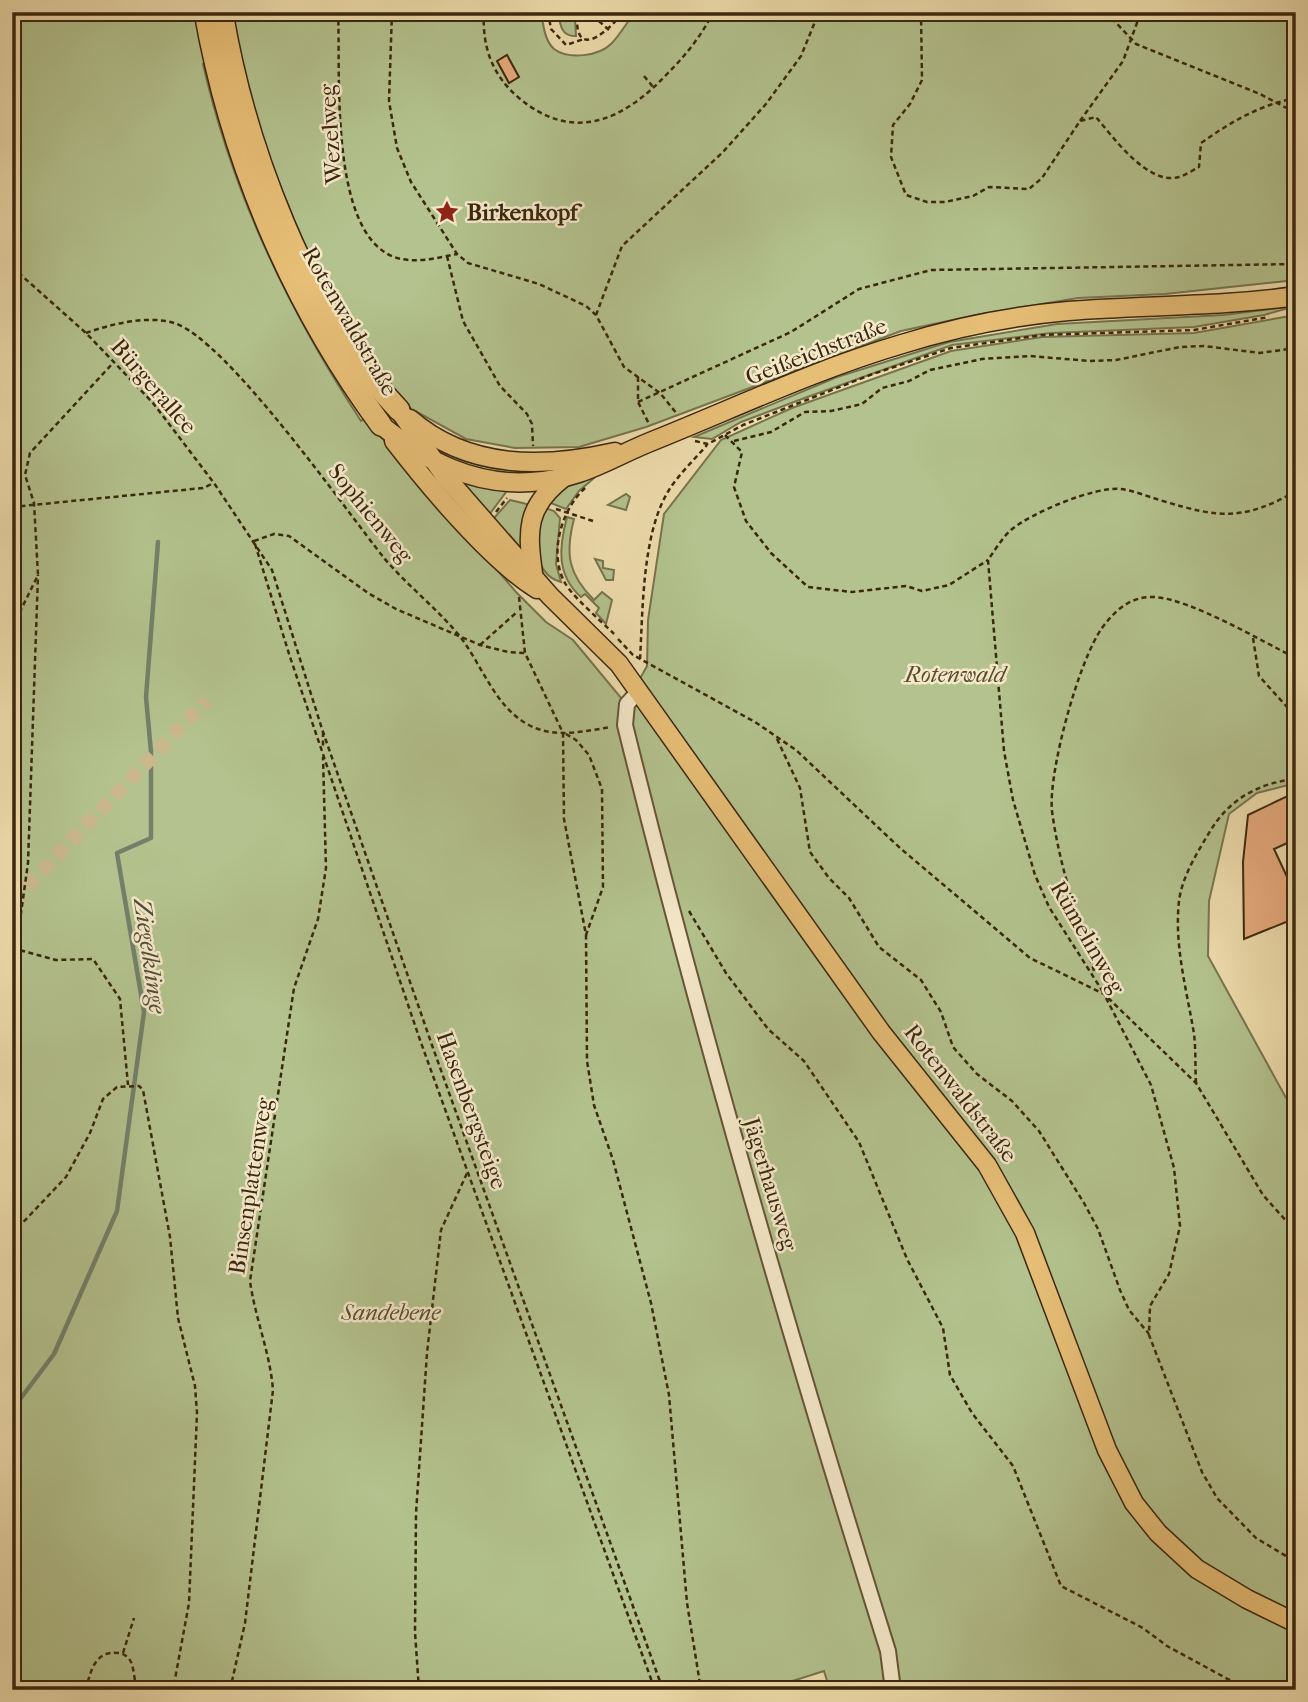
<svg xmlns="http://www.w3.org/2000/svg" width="1308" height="1702" viewBox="0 0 1308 1702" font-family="'IM FELL French Canon',serif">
<rect width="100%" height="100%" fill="#eedcac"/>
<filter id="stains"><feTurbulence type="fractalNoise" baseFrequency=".00286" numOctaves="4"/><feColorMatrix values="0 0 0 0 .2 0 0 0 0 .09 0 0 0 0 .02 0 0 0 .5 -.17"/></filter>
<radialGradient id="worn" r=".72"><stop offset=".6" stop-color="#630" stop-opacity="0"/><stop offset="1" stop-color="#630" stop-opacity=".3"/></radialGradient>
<g fill="#b3c28e" stroke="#76744e" stroke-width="2">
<path d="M12,12H198L207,63L203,64C233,195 288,309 361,421L365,418L516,592L546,622L573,640L626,704L647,666L648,620L664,514L721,440L792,408L951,351L1042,337L1194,333L1296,315V783L1257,793L1229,814L1209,901L1208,956L1296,1116V1690H830L824,1671L764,1690H12Z"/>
<path d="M230,12H542C542,23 545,41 554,49C569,60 599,56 611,44C620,35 627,22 635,12H1296V280L1165,294L1078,298L976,315L901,331L646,427L579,447L515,448L466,439L406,406L368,359L311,263L260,135Z"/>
<path d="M558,12H584L575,19L576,36C561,37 560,24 558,12Z"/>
<path d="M1296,306L1264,315L1194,327L1051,333L952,345L802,399L741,422L712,439L694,437L837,377L949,342L1057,324L1223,315Z"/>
<path d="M428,443L480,464L516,471L514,477L447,462Z"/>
<path d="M593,476L594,478L579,491L566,509L548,502L570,482Z"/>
<path d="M460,479L509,488L489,515L459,481Z"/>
<path d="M626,494L630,497L626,510L608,505Z"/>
<path d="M510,500L531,505L523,551L495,521V517Z"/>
<path d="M542,507L554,511L560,518L556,564L561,582C531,574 532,529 542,507Z"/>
<path d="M567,517L574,519C565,554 568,574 594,600L602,592L612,600L606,624L596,613L599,608L585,594L581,597C556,575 559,547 567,517Z"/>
<path d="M595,559L603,561V568L614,570L613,580H606Z"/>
</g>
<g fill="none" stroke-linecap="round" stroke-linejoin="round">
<path stroke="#73806a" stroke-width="4.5" d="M12,1410L54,1354L117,1211L144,1012L117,853L151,838V752L146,697L158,542"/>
</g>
<g fill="#e6aa7c" stroke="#3a270e" stroke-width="2">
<path d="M507,55L519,77L509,83L497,61Z"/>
<path d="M1296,792V839L1274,849L1296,896V918L1244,939L1243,862L1248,815Z"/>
</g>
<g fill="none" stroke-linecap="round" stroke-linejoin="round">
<path stroke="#cab88c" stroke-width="14" stroke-dasharray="14 7" stroke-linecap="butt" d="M12,902L207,700"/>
<g stroke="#675436" stroke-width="18">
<path id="minor" d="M639,691L627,704L625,725C702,1037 792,1345 888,1651L893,1690"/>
</g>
<g stroke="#3a270e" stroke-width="21">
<g id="major">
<path d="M399,410L444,475L550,596L619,664L881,1032L987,1165L1025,1233L1107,1450L1134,1503L1158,1533L1197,1569L1247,1599L1296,1623"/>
<path d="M410,419C469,470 544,468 615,452"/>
<path d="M381,425C424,460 473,486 531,482C584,479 609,458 655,440C737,407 817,369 902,344C956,327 1012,316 1068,311C1144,305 1220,307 1296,296"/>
<path d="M394,441C428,485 491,561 537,589"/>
<path d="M533,573C527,530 526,507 563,478"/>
</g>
</g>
<g stroke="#3a270e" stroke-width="24">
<g id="highway">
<path d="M205,12C231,160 292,304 381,425"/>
<path d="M222,12C244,144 306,312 399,410"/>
</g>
</g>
<g stroke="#3a270e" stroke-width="2.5" stroke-dasharray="5 3.5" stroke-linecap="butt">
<path d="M338,12C341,70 328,232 394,257C414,264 437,258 457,254"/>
<path d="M392,12L389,101L397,148L411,182L457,254L468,263L539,284L586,306L596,315L624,367L660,393L677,414"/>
<path d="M484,12C482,47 492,75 519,98C574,144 624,120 668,73C685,56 703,34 713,12"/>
<path d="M548,12L551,29L566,45L584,39"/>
<path d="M921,12L922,80L910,104L893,125L891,157L906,195L927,202H945L973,196L989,187L1029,189L1042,178L1080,121L1096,117C1113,137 1148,186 1179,177C1186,175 1193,170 1199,167L1201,143C1231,122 1259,105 1296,98"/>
<path d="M1106,12L1136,44L1260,94L1296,113"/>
<path d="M609,30L592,15L583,16L577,23C579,60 613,26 623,12"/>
<path d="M644,76L654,88"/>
<path d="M1080,121L1123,61L1141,12"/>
<path d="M447,256L463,321L500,386L527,414L532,424L533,446"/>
<path d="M12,267L86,333L153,403L214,483L272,570L322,729L433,1048L663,1690"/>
<path d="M596,315L622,246L723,152L766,104L801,56L819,12"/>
<path d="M86,333C111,324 148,315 174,323C226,339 345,509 384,558C407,585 435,607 458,634C483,665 495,710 533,727C557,738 586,731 611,727"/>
<path d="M638,377V402L649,424"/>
<path d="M638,402L791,332L859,289L931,270L1296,264"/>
<path d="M725,435L742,452L734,487L746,521L771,553L808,587L852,592L906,586L922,591L949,585L988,560"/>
<path d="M695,441L708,444L743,425L870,375L951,348L1042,335L1194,330L1269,317"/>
<path d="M734,441L771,432L805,412L831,411L862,404L882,388L909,381L930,370L982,359L1030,356L1090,361L1116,360L1180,347L1204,346L1260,353L1296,348"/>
<path d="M585,488C562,509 548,553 565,583C572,596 601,621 614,634"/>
<path d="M12,507L203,488L214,483"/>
<path d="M556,509L593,521"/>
<path d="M496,512L507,498"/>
<path d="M254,541L274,534L289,536L368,593L396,609L480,645L508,652L525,653"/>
<path d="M255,544L290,657L420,1040L655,1690"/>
<path d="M519,597L525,653L563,733L564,819L586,935L587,1061L594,1105L613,1160L651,1303L669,1395L687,1603L701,1690"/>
<path d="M12,628L38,575L34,503L25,475L30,453L113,363"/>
<path d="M1253,638L1259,676L1296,717"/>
<path d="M618,639L633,655L755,722L796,750L900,848L1030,958L1104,994L1196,1083L1263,1195L1296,1232"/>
<path d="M480,645L517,612"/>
<path d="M640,659C643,609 642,533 669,490C679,474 694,460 707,445"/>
<path d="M323,732V747"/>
<path d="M566,734L576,740L589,755L602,789L603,887L586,935"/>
<path d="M777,739L800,788L810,852L829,878L849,898L879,947L921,980L941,1012L953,1047L977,1074L1012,1101L1039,1131L1084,1203L1098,1229L1120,1290L1129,1310L1149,1334"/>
<path d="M689,911L726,973L768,1029L804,1061L859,1142L907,1259L943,1328L950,1375L972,1413L1013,1466L1061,1586L1143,1628L1167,1646L1248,1690"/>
<path d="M12,948L56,960L93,959L120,999L128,1085"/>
<path d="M16,949L28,863L38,575"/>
<path d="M1094,971C1078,919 1059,865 1052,811C1048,772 1079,660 1102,628C1115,610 1131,596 1154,597C1191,599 1261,641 1296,658"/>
<path d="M1103,992L1049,907L1035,875L1013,800L1004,751L988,560C995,550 1002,538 1011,530C1031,513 1095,486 1121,489C1135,491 1149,497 1163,501C1219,518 1244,521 1296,491"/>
<path d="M1106,998L1151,1085L1174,1168L1180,1226L1169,1274L1150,1306L1149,1335L1202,1472L1217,1498L1256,1538L1296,1562"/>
<path d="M1196,1083C1195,1067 1196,1050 1194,1034C1187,991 1174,946 1179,901C1182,877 1197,853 1209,833C1229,799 1258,783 1296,779"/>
<path d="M12,1234L66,1177L90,1133L103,1099L117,1087L139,1086L143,1090L170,1237L178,1318L195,1386L197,1413L189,1603L173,1690"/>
<path d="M123,1653L134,1618"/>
<path d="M86,1690C90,1672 95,1650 118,1653C123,1653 129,1657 131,1662C134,1669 135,1682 136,1690"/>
<path d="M230,1690L245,1623L273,1390C270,1352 255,1318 250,1281L294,988L318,919L326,868L323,757"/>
<path d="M419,1690L415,1632L416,1513L427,1353L441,1230L468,1171"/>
</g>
<use href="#minor" stroke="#f4e8c9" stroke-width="14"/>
<use href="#major" stroke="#e7be76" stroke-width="18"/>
<use href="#highway" stroke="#e7be76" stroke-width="21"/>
</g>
<defs>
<g id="sight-bare" transform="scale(1.89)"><path d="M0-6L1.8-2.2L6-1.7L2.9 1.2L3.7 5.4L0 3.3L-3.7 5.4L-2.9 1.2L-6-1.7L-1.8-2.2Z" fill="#8f2418" stroke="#f4e8c9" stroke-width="2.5" paint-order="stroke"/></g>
</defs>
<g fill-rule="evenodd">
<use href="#sight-bare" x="447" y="212"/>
</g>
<g text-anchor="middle" stroke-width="5" stroke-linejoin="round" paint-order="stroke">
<g font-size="23" fill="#3a270e" stroke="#f4e8c9">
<text transform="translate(330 134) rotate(-94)" y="8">Wezelweg</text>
<text transform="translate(350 321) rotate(60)" y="8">Rotenwaldstraße</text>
<text transform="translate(816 351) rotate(-21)" y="8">Geißeichstraße</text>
<text transform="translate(154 386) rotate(49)" y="8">Bürgerallee</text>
<text transform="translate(371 513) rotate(51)" y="8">Sophienweg</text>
<text transform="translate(1088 937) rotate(60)" y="8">Rümelinweg</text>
<text transform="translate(961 1093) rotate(52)" y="8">Rotenwaldstraße</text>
<text transform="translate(472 1110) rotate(70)" y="8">Hasenbergsteige</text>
<text transform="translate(771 1184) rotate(73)" y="8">Jägerhausweg</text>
<text transform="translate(250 1186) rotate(-81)" y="8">Binsenplattenweg</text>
</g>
<g font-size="23" font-weight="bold" fill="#3a270e" stroke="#f4e8c9" text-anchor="start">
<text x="467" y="220">Birkenkopf</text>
</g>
<g font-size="23" font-style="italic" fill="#584e2e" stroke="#f4e8c9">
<text x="955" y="682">Rotenwald</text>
<text x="391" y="1320">Sandebene</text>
</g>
<g font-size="24" font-style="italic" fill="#524c34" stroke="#f4e8c9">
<text transform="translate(150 956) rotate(82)" y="8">Ziegelklinge</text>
</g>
</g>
<rect width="1308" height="1702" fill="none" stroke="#eedcac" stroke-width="42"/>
<rect x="14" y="14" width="1280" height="1674" fill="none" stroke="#3a270e" stroke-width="3.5"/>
<rect x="21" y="21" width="1266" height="1660" fill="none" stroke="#3a270e" stroke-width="2"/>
<rect width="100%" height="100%" filter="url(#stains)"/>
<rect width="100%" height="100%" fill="url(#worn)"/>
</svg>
